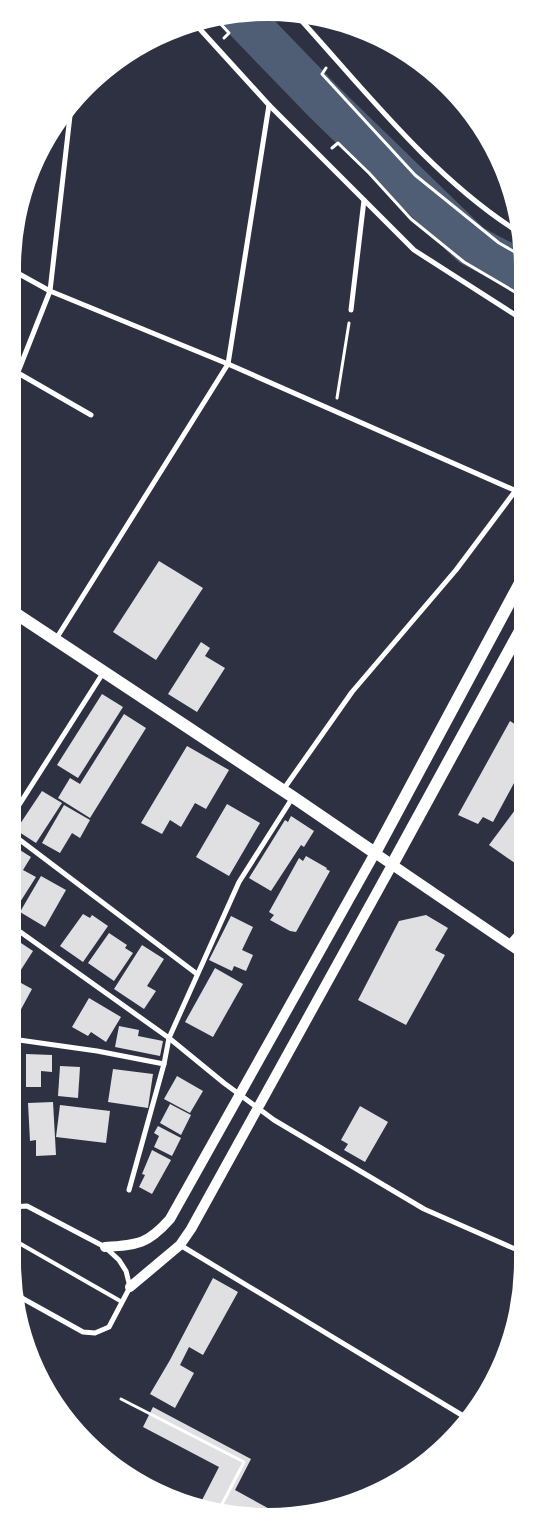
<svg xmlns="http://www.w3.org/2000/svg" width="535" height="1529" viewBox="0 0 535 1529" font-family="'Alegreya Sans',sans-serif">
<rect width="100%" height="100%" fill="#2d3142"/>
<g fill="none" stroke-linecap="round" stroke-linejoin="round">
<path stroke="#4f5d75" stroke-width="42" d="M240,15L324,102L471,245L520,271"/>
</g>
<g fill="#e0e0e3">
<path d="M159,561L203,588L156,660L113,632Z"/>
<path d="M201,642L210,648L205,656L225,668L197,712L168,694Z"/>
<path d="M102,694L123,707L78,778L57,765Z"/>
<path d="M521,707V719L516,715Z"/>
<path d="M124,714L146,728L90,818L58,798L70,778L80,784Z"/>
<path d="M510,721L521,728V770L493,822L483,817L478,824L458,815Z"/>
<path d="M187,746L229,770L206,809L195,803L181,827L170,820L162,834L141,823Z"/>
<path d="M42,791L62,803L36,843L16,830Z"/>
<path d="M227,804L260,823L229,876L196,857Z"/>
<path d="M64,805L90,820L80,838L72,833L60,853L42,843Z"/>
<path d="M515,810L522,815V868L489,845Z"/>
<path d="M291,816L314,831L304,847L301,845L271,891L249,878L285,820L288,822Z"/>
<path d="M12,845L31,857L23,870L36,877L15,910L12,909Z"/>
<path d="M306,856L327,868L326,869L330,871L296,932L290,931L270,920L274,915L269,912L299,858L303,861Z"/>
<path d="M41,876L66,890L45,927L20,912Z"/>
<path d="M83,914L90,918L92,915L108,926L83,962L60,946Z"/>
<path d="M426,915L448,928L435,950L445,955L406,1025L358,1000L399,921Z"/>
<path d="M231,916L253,927L242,950L253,955L246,971L234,966L232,971L209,960Z"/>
<path d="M109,933L127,945L125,948L133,953L114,981L88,963Z"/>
<path d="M12,937L33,951L17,976L12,973Z"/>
<path d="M142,945L164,959L147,986L156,991L144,1009L114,989Z"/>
<path d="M215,968L243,984L213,1037L185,1022Z"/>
<path d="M12,978L32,989L19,1013L12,1010Z"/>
<path d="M89,998L121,1017L106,1042L91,1032L88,1036L72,1027Z"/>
<path d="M119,1026L139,1030L138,1036L163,1041L160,1056L115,1047Z"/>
<path d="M26,1054L52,1055V1072L41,1071V1087H26Z"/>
<path d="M60,1066L80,1067L78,1098L58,1096Z"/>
<path d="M113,1069L153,1074L148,1108L108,1102Z"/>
<path d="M177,1076L203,1091L190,1113L164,1099Z"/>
<path d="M53,1102L56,1155L36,1156V1140L30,1141L28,1103Z"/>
<path d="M170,1104L191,1115L181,1135L160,1123Z"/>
<path d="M60,1105L110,1111L106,1143L56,1137Z"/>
<path d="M360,1106L388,1122L365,1162L344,1150L348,1144L341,1140Z"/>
<path d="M158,1126L181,1138L172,1156L154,1147L159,1136L154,1133Z"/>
<path d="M152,1150L171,1160L152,1194L139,1187L145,1175L142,1174Z"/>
<path d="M213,1278L238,1292L203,1355L189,1347L180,1365L194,1373L175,1408L150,1394L170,1360Z"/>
<path d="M153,1407L251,1459L235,1490L275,1512L235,1514L200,1504L219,1467L143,1427Z"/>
</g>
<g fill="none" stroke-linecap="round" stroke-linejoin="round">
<g stroke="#fff" stroke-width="3">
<path d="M217,20L229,33L224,38"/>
<path d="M326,68L322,74L415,175L499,243L520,255"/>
<path d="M332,148L338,143L369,173L411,219L464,262L520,295"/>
<path d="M337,398L349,323"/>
<path d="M121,1399L244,1462L219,1510"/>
</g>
<path stroke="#fff" stroke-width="4" d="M12,1239L122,1302"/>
<g stroke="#fff" stroke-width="5">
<path d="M300,19C367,93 435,180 520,233"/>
<path d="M198,27L269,105L414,250L520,318"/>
<path d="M12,270L50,291L228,364L521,493"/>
<path d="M351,310L364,200"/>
<path d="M18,373L91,415"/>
<path d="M12,387L50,291L71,107"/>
<path d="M56,639L228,364L269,105"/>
<path d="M283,790L352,692L456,570L516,490"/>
<path d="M12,816L103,673"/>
<path d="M12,834L197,974"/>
<path d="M12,926L169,1038L224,1083L274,1120L424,1209L522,1252"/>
<path d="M509,943L522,928"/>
<path d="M14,1038L15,1112"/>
<path d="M12,1039L97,1051L164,1064"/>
<path d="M129,1190L164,1064L169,1038L239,882L293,797"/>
<path d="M12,1207L27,1206L105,1247L119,1260L126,1271L130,1287L109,1327L95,1333L83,1332L20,1297"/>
<path d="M180,1245L465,1417"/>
</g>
<g stroke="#fff" stroke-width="10">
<path d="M105,1247C138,1245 148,1244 170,1219L375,853L522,953"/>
<path d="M130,1287L180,1245L191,1229L392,865"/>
</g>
<g stroke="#fff" stroke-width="12">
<path d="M12,611L293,797L375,853L521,581"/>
<path d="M392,865L521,629"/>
</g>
</g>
<path d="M0 0H535V1529H0ZM267 21H268A246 246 0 0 1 514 267V1262A246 246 0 0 1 268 1508H267A246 246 0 0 1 21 1262V267A246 246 0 0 1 267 21Z" fill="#fff" fill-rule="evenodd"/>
</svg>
